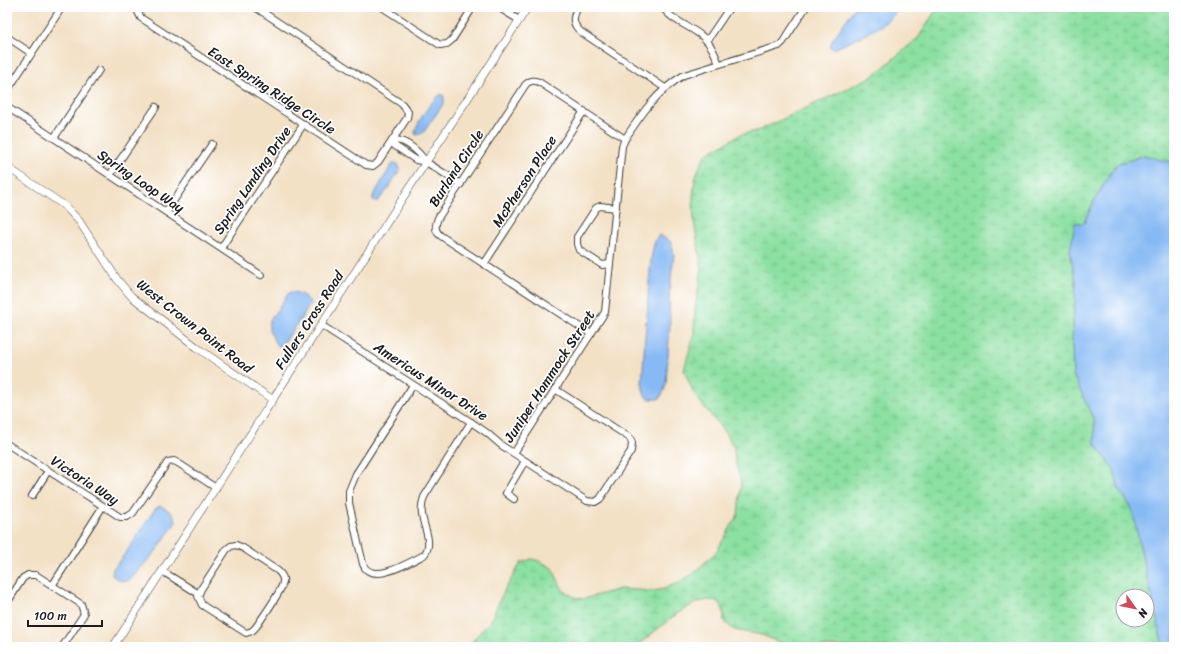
<svg xmlns="http://www.w3.org/2000/svg" width="1181" height="654" viewBox="0 0 1181 654" font-family="Sriracha,sans-serif">
<defs>
<pattern id="wetland-marsh" width="20" height="14" patternUnits="userSpaceOnUse"><rect width="20" height="14" fill="#8ce0a2"/><path d="M1 5h8M5 5V1M11 12h8M15 12V8" fill="none" stroke="#78c08b"/></pattern>
</defs>
<rect width="100%" height="100%" fill="#fff"/>
<filter id="ink" filterUnits="userSpaceOnUse"><feTurbulence type="fractalNoise" baseFrequency=".025" numOctaves="2"/><feDisplacementMap in="SourceGraphic" scale="8" xChannelSelector="R" yChannelSelector="G"/><feConvolveMatrix kernelMatrix="1 2 1 2 8 2 1 2 1" color-interpolation-filters="sRGB"/></filter>
<filter id="wash" filterUnits="userSpaceOnUse"><feTurbulence type="fractalNoise" baseFrequency=".012" numOctaves="4" result="noise"/><feDisplacementMap in="SourceGraphic" scale="16" xChannelSelector="R" yChannelSelector="G"/><feGaussianBlur stdDeviation="0.9" result="paint"/><feColorMatrix in="noise" values="0 0 0 0 0 0 0 0 0 0 0 0 0 0 0 0 0 1.4 0 .05"/><feComposite in="paint" operator="in"/></filter>
<g filter="url(#wash)">
<rect width="100%" height="100%" fill="#f3e1c6"/>
<path fill="url(#wetland-marsh)" stroke="#547e5f" fill-rule="evenodd" d="M940,7H1174V162L1164,161L1144,155L1125,162H1121L1115,166L1094,201L1070,251L1076,281L1072,343L1073,375L1094,420L1095,444L1114,470L1119,489L1132,509L1146,574L1153,601L1163,647H790L762,635L734,630L724,621L723,609L719,602L708,600L696,603L678,613L635,647H590L575,642L556,647H467L491,620L504,591L521,563L531,559L540,561L552,568L563,590L574,597L583,599L620,589L653,591L664,589L692,575L716,552L738,515L741,482L735,461L734,448L726,434L694,394L684,370L694,334L695,309L702,269L694,221L693,197L695,179L699,168L706,154L740,135L760,130L873,76L918,38L934,13ZM1123,596H1147V620H1123Z"/>
<g fill="#87baf4" stroke="#526b88">
<path d="M855,7H900C885,29 857,38 834,49L830,47L832,41Z"/>
<path d="M440,95H443L444,98V103L423,133L417,135L415,134C415,125 432,99 440,95Z"/>
<path d="M1144,155L1164,161L1174,162V647H1163L1153,601L1146,574L1132,509L1119,489L1114,470L1095,444L1094,420L1073,375L1072,343L1076,281L1070,251L1075,223H1084L1094,201L1115,166L1121,162H1125Z"/>
<path d="M395,163L398,164L400,169C395,177 384,199 375,202L373,200V196L391,166Z"/>
<path d="M659,235L669,240L672,245L674,254L669,295L670,324L666,385L663,393L659,399H650L646,397L644,393L642,384L646,322L647,318C648,303 649,242 659,235Z"/>
<path d="M290,292C297,291 308,297 311,304L286,340L279,347C275,344 274,340 272,336C264,322 273,316 281,305C284,301 285,296 290,292Z"/>
<path d="M160,506C167,508 175,514 176,522L157,550L132,578C126,584 118,580 112,575L113,569L127,551L155,509Z"/>
</g>
</g>
<g filter="url(#ink)">
<g fill="none" stroke-linecap="round" stroke-linejoin="round">
<g stroke="#3c3a36" stroke-width="8">
<g id="minor">
<path d="M140,7L138,12L141,18L366,165L373,166L378,162L407,118L408,112L402,104L255,7"/>
<path d="M382,7L440,45L447,44L452,40L473,7"/>
<path d="M498,7L519,20"/>
<path d="M578,7C572,18 572,24 581,32L665,88"/>
<path d="M663,7C670,20 692,27 703,37C711,44 715,54 719,64"/>
<path d="M7,37L31,53"/>
<path d="M707,41L730,7"/>
<path d="M7,91L62,7"/>
<path d="M7,107L261,275"/>
<path d="M54,138L99,70"/>
<path d="M393,140L395,146L416,160L426,162L461,184"/>
<path d="M393,140C406,139 419,152 426,162"/>
<path d="M110,175L156,107"/>
<path d="M166,212L212,144"/>
<path d="M221,248L303,125"/>
<path d="M484,264L584,111"/>
<path d="M610,264L602,265L579,250L577,244V237L596,208L600,206L616,208"/>
<path d="M321,325L471,422L487,433L501,445L587,501L595,502L600,499L631,451L632,443L630,438L555,389"/>
<path d="M591,334L441,236C434,231 435,225 438,218L526,84C531,80 533,80 539,82L625,139"/>
<path d="M413,385L356,474L349,491V503L363,564C371,586 410,562 424,555C434,543 423,527 422,514C421,508 422,503 424,497L471,422"/>
<path d="M7,444L120,517H127L133,513L168,462L174,461L178,463L216,488"/>
<path d="M514,453L605,312L622,146L625,139C642,113 657,91 684,75L779,46L783,42L806,7"/>
<path d="M32,496L48,471"/>
<path d="M514,499L506,493L525,461"/>
<path d="M236,545L243,548L278,571C281,574 284,577 283,582C282,591 262,618 256,627L252,631L246,633L202,605L198,596L201,589L227,549L231,546Z"/>
<path d="M162,571L199,594"/>
<path d="M52,586L103,506"/>
<path d="M7,603L23,578L28,575H36L81,604L84,614L63,646"/>
</g>
</g>
<g stroke="#3c3a36" stroke-width="8">
<g id="tertiary">
<path d="M7,167L65,206L79,221L117,279L131,296L199,349L273,400"/>
<path d="M113,647L426,162L528,7"/>
</g>
</g>
<use href="#minor" stroke="#fff" stroke-width="6"/>
<use href="#tertiary" stroke="#fff" stroke-width="7"/>
</g>
</g>
<g text-anchor="middle" stroke-width="3.5" stroke-linejoin="round" paint-order="stroke">
<g font-size="14" fill="#1c1c1c" stroke="#fff">
<text transform="translate(272 90) rotate(33)" y="5">East Spring Ridge Circle</text>
<text transform="translate(456 168) rotate(-57)" y="5">Burland Circle</text>
<text transform="translate(252 180) rotate(-56)" y="5">Spring Landing Drive</text>
<text transform="translate(141 181) rotate(34)" y="5">Spring Loop Way</text>
<text transform="translate(524 181) rotate(-57)" y="5">McPherson Place</text>
<text transform="translate(309 320) rotate(-57)" y="5">Fullers Cross Road</text>
<text transform="translate(195 326) rotate(38)" y="5">West Crown Point Road</text>
<text transform="translate(549 376) rotate(-57)" y="5">Juniper Hammock Street</text>
<text transform="translate(431 381) rotate(33)" y="5">Americus Minor Drive</text>
<text transform="translate(85 480) rotate(33)" y="5">Victoria Way</text>
</g>
</g>
<rect width="1181" height="654" fill="none" stroke="#fff" stroke-width="24"/>
<g transform="translate(1135 608) rotate(123)"><circle r="19" fill="#ffffff" stroke="#a4a4a4"/>
<path d="M0-3L7 15L0 10L-7 15Z" fill="#d1495b"/>
<text y="-6" font-size="11" font-weight="bold" text-anchor="middle" fill="#1c1c1c">N</text>
</g>
<path d="M28 620v6h74v-6" fill="none" stroke="#1c1c1c" stroke-width="2"/>
<text x="34" y="620" font-size="12" fill="#1c1c1c" stroke="#ffffff" stroke-width="3" paint-order="stroke">100 m</text>
</svg>
